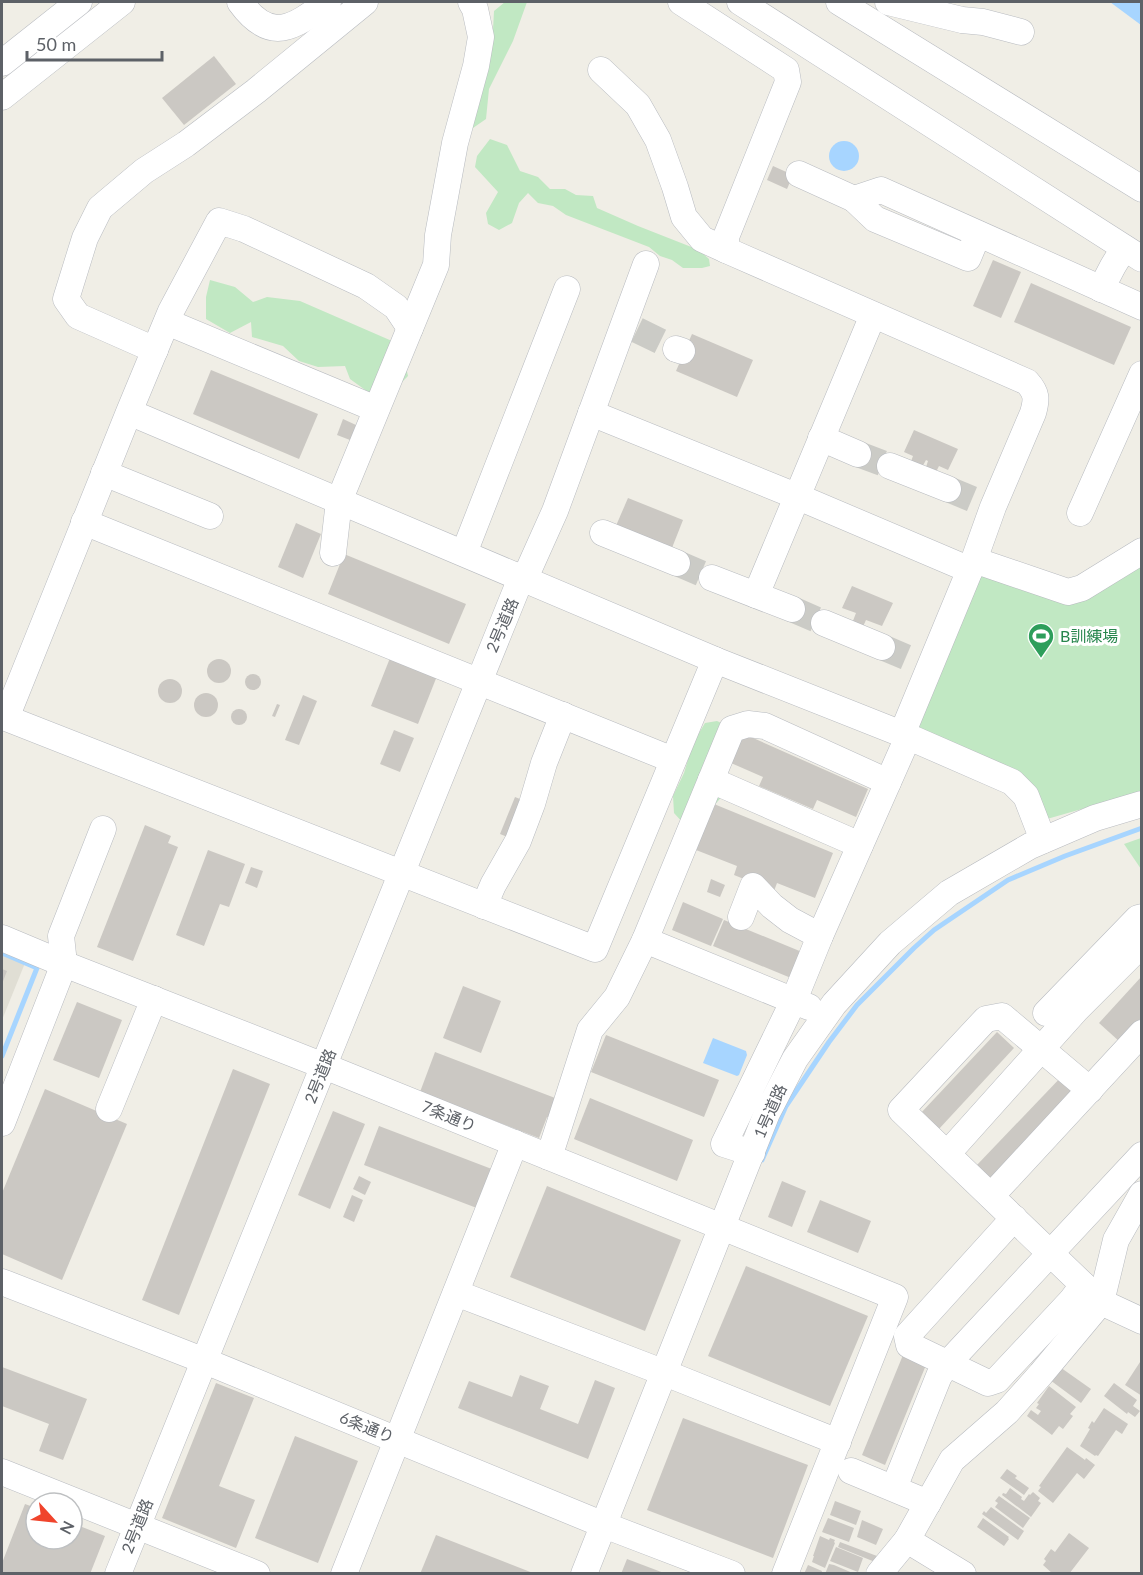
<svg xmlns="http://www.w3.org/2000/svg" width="1143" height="1575" viewBox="0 0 1143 1575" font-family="Lato,'Noto Sans JP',sans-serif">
<rect width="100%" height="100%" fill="#f0eee6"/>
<path fill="#e0ded4" d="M2,953L25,963L2,1020Z"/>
<g fill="#c1e8c3">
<path d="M505,2H527L513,41L489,89L486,119L473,128L464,121L489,54L493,30L494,11Z"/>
<path d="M490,139L507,145L520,171L538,177L550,189H565L576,195L593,196L597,208L638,226L699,250L709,259L710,266L702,268H683L672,260L660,256L649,247L566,215L553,206L538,203L528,193L519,203L512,223L499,230L488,224L486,213L498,192L475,167L477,156Z"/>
<path d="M210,280L235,287L253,302L267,297L300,301L392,341L405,363L408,376L394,390L375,394L368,392L350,379L345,366L318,367L299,361L283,346L252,337L251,322L230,333L206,319V297Z"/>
<path d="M1141,556V792L1047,819L1022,773L919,732L915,720L978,566L1075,598Z"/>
<path d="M717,721L730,727L717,772L724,794L706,815L684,824L674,813L673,796L684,773L693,743L705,723Z"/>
<path d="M1141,838H1142L1141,869L1124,844Z"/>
</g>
<g fill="#a7d5ff">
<path d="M1110,2H1141V25Z"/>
<circle cx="844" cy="156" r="15"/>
<path d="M713,1038L746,1051L747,1055L739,1075L737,1076L703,1063Z"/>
</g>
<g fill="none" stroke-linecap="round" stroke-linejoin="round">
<g stroke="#a7d5ff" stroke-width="5">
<path d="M2,953L37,968L2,1056"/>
<path d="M762,1160L786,1106L829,1042L857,1005L914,948L934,930L1008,880L1065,856L1142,828"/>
</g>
</g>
<g fill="#cbc8c3">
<path d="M214,56L236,84L184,125L162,98Z"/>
<path d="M773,166L793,175L787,189L767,180Z"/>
<path d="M993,260L1021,272L1001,318L973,306Z"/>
<path d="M1031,283L1131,327L1114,365L1014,322Z"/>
<path d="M692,334L753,360L737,397L676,371Z"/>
<path d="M211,370L318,414L299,459L193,414Z"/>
<path d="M343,419L356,425L350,440L337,435Z"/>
<path d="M914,430L958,449L948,470L939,466L935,474L925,470L928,461L926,460L921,469L910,464L913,456L904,452Z"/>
<path d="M628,498L683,520L668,558L612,535Z"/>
<path d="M296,523L321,534L303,578L278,567Z"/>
<path d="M344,554L466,604L449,644L328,594Z"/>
<path d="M852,586L893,603L882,626L866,620L861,631L851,626L856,613L842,608Z"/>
<path d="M390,658L437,676L418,724L371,706Z"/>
<circle cx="219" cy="671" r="12"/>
<circle cx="253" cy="682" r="8"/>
<circle cx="170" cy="691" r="12"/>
<circle cx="206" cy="705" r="12"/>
<path d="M303,695L317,701L299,745L285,740Z"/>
<path d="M277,704L280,705L275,717L272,716Z"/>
<circle cx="239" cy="717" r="8"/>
<path d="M394,730L414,738L400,772L380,764Z"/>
<path d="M744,734L868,789L856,817L817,800L813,809L759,786L763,777L731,763Z"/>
<path d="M515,797L537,806L518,841L500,834Z"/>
<path d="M714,804L833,853L815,898L777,883L774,891L734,875L737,866L696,850Z"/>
<path d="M145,825L171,836L168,843L178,847L133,961L97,947Z"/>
<path d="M208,850L245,864L229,907L220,904L204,946L176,935Z"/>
<path d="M251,867L263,871L257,888L245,883Z"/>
<path d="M711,879L725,885L720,897L707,892Z"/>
<path d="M683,902L723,919L711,946L672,930Z"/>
<path d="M724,920L802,952L791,978L713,946Z"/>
<path d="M2,969L7,971L2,984Z"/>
<path d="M1142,976V1017L1120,1042L1099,1023Z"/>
<path d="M463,986L501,1001L481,1053L443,1038Z"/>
<path d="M77,1002L122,1020L99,1078L53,1060Z"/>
<path d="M997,1032L1014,1048L938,1130L920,1114Z"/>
<path d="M606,1035L719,1080L704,1117L591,1072Z"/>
<path d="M435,1052L563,1101L556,1120L547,1117L539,1138L420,1092Z"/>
<path d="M233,1069L270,1084L179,1315L142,1300Z"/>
<path d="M1064,1074L1078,1088L990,1180L976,1166Z"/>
<path d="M45,1089L127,1124L62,1280L2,1254V1193Z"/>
<path d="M590,1098L693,1140L677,1181L574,1139Z"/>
<path d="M333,1111L365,1124L330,1209L298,1195Z"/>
<path d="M379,1126L497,1171L482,1210L364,1165Z"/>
<path d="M359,1176L371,1182L365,1195L353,1189Z"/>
<path d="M782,1181L806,1191L792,1227L768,1217Z"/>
<path d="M547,1186L681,1240L645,1331L510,1277Z"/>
<path d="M352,1195L363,1200L354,1222L343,1217Z"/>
<path d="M820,1200L871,1221L858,1253L807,1232Z"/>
<path d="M746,1266L868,1316L830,1406L708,1356Z"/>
<path d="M903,1355L926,1365L885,1465L862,1455Z"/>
<path d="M1142,1359V1396L1125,1385Z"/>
<path d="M1057,1365L1091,1389L1081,1403L1050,1380Z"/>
<path d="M2,1367L87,1399L63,1460L39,1451L49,1424L2,1406Z"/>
<path d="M520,1375L549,1386L540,1409L578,1424L595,1380L615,1388L588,1459L458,1408L469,1381L512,1397Z"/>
<path d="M216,1383L254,1398L219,1486L255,1500L236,1548L162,1518Z"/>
<path d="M1114,1383L1137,1400L1133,1406L1140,1411L1135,1417L1128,1412L1127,1414L1104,1396Z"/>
<path d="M1049,1386L1076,1407L1070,1414L1073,1416L1063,1429L1059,1426L1052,1435L1027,1416L1031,1410L1038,1415L1041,1411L1036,1408L1039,1404L1037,1403Z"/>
<path d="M1104,1408L1128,1424L1122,1434L1116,1430L1098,1456L1096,1455L1095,1456L1080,1446L1090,1429L1088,1428L1092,1421L1094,1423Z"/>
<path d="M683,1418L808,1465L773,1558L647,1510Z"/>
<path d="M295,1436L358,1461L318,1563L255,1538Z"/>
<path d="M1067,1447L1085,1460L1086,1458L1095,1465L1084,1479L1077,1473L1053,1503L1038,1491L1041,1487L1039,1486Z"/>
<path d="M1007,1469L1017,1476L1015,1478L1029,1488L1024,1495L1000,1478Z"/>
<path d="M1010,1488L1022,1497L1021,1499L1024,1501L1029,1494L1030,1495L1033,1492L1040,1498L1038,1501L1041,1503L1031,1517L1002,1495L1003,1493L1006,1494Z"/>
<path d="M999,1496L1030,1518L1023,1528L995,1507L998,1503L995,1501Z"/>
<path d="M835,1501L861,1511L856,1525L830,1515Z"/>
<path d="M25,1504L36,1508V1539H72V1523L105,1536L90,1574H2V1563Z"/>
<path d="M991,1507L1024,1531L1018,1540L982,1514L984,1511L986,1513Z"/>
<path d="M828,1518L854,1528L849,1542L822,1532Z"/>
<path d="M983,1518L1009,1537L1008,1538L1009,1539L1004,1546L977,1527Z"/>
<path d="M862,1520L883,1529L876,1545L857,1537Z"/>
<path d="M1069,1533L1089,1548L1069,1574H1053L1043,1565L1046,1561L1044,1559L1051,1549L1055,1552Z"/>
<path d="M436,1535L533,1573V1574H420Z"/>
<path d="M820,1536L829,1540L830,1538L835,1540L834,1542L835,1543L825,1568L812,1562L814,1556H813Z"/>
<path d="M840,1542L877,1556L875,1562L838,1547Z"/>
<path d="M836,1547L863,1558L858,1572L830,1561Z"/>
<path d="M627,1559L664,1573V1574H621Z"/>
<path d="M829,1564L834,1565L855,1574H825Z"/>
<path d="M808,1565L822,1571L821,1574H804Z"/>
</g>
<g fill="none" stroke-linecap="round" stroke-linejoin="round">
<g stroke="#cbcbc6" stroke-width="26" stroke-dasharray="26 13" stroke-linecap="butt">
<path d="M637,330L676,349"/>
<path d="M858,454L890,466"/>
<path d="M948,489L979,502"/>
<path d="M677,563L712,578"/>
<path d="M792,609L824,623"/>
<path d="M882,647L915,661"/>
</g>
<g stroke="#b8bbc0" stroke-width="27">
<g id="minor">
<path d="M240,2C271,45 294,27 328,2"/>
<path d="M681,2L786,70L788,82L726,237V250L1027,382C1037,393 1037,399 1033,413L993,507L974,560L902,734"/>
<path d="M740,2L1142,259"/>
<path d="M839,2L1142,189"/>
<path d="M888,2L962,20L983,22L1021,32"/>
<path d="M2,63L79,2"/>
<path d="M601,70L638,105L658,140L675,187L684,217L702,239L726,250"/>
<path d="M2,97L122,2"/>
<path d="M799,174L854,199L881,190L1142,307"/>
<path d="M854,199L875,219L968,258L978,234"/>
<path d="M1101,289L1113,266L1124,248"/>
<path d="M167,322L376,409"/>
<path d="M676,349L682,351"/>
<path d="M155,350L78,316L66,299L85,238L100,208L144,171L186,144L256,91L365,2"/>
<path d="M129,412L715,660L595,949L6,718L129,412L171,311L219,221L244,229L366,286L396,307L410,328"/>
<path d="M591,413L796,496L970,570"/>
<path d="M821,438L858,454"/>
<path d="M890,466L948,489"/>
<path d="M104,473L210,516"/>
<path d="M1080,513L1142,374"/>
<path d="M84,522L673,760"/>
<path d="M603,533L677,563"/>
<path d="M333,553L339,501L436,265L438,235L455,143L476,66L481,37L475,9L471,2"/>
<path d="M464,553L567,289"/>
<path d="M974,560L1068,592L1082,588L1142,551"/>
<path d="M712,578L792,609"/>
<path d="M756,595L873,315"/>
<path d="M824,623L882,647"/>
<path d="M715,660L902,734L1012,782L1026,796L1043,840"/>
<path d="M711,780L860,845"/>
<path d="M484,906L493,885L518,841L532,804L544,763L563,715"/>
<path d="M741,917L753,886L772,906L790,920L820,936"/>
<path d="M2,938L64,964L324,1066L895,1297L785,1574"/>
<path d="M645,940L809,1007"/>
<path d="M1046,1013L1138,918L1142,917"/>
<path d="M1090,1090L1002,1016L986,1019L901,1110L1101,1302L1142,1321"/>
<path d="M109,1109L154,999"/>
<path d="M2,1123L64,964L61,936L103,829"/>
<path d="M752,1153L724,1144L794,1000L820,936L908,737"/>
<path d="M947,1154L1076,1010L1142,944"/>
<path d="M549,1157L590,1030L617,997L645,940L732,729L748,724L765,726L888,782"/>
<path d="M991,1196L1142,1033"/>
<path d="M1014,1218L907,1336L909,1345L988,1383L997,1380L1071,1301L1083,1285"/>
<path d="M2,1282L205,1361L604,1525L732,1574"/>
<path d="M456,1293L665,1373L838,1442"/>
<path d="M851,1471L928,1503"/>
<path d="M2,1472L257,1574"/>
<path d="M894,1488L939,1376L948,1363L1142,1155"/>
<path d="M907,1540L963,1574"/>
<path d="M118,1574L521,578L529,569L555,511L646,264"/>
<path d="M344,1574L515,1143"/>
<path d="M584,1574L767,1113L795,1059L834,1004L890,943L949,893L1030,846L1095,818L1142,804"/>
<path d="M879,1574L907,1540L952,1460L1007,1412L1041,1374L1101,1302L1116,1240L1142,1194"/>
</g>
</g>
<use href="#minor" stroke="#fff" stroke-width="26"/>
</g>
<defs>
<g id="stadium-pin" transform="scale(1.35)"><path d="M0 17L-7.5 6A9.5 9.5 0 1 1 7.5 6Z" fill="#2e9e5b" stroke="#fff"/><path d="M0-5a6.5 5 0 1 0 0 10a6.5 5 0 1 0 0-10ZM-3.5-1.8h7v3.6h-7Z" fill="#fff"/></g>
</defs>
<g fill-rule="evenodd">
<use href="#stadium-pin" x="1041" y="636"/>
</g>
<g text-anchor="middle" stroke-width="6" stroke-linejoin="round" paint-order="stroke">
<g font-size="16" fill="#5d6167" stroke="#fff">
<text transform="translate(502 625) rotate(-67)" y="6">2号道路</text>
<text transform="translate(320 1076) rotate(-68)" y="6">2号道路</text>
<text transform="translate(770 1111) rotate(-66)" y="6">1号道路</text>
<text transform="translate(449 1116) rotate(22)" y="6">7条通り</text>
<text transform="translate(367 1427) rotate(22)" y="6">6条通り</text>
<text transform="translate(137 1526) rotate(-68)" y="6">2号道路</text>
</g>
<g font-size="16" fill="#27864d" stroke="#fff" text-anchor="start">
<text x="1060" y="642">B訓練場</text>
</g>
</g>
<rect width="1143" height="1575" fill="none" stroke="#5d6167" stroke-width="6"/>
<g transform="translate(54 1521) rotate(117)"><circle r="28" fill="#ffffff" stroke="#bec0c2" stroke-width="1.5"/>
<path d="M0-4.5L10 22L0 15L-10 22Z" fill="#f0442c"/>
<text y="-9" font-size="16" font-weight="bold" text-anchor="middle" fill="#5d6167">N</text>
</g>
<path d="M27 51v9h135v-9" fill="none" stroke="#5d6167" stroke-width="3"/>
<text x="36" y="51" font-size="18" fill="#5d6167" stroke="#ffffff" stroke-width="4.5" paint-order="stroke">50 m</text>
</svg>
